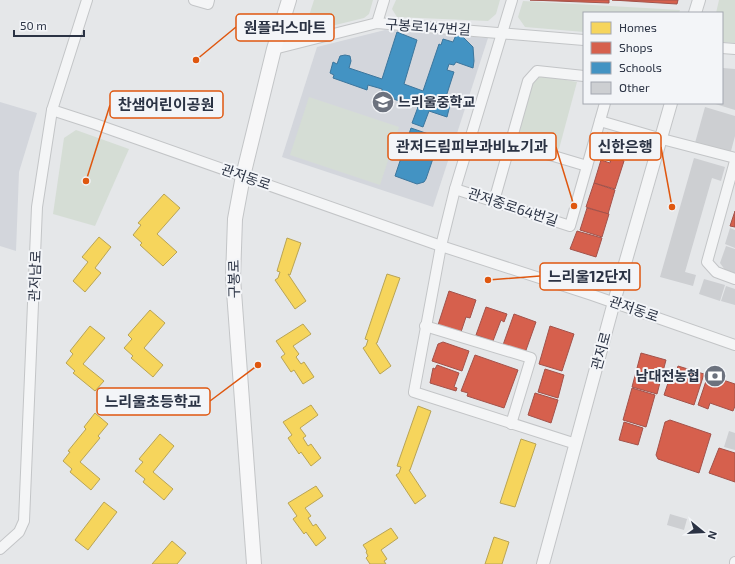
<svg xmlns="http://www.w3.org/2000/svg" width="735" height="564" viewBox="0 0 735 564" font-family="'Exo 2','Noto Sans KR',sans-serif">
<rect width="100%" height="100%" fill="#e5e7e9"/>
<g fill="#d3d6dc">
<path d="M385,30L488,38L433,207L282,157L317,47Z"/>
<path d="M0,102L37,113L19,172L16,251L0,246Z"/>
</g>
<g fill="#d5ddd5">
<path d="M314,0H373L369,14L364,18L315,30L307,22Z"/>
<path d="M396,0H500L496,14L488,21L397,17L392,9Z"/>
<path d="M719,0H735V43L722,42V13H716Z"/>
<path d="M523,1L680,10L679,13H584V32L525,27L518,17Z"/>
<path d="M538,75L577,82L559,149L522,138L519,135L530,83Z"/>
<path d="M309,97L399,127L380,185L290,155Z"/>
<path d="M76,130L129,149L95,226L53,214L64,138Z"/>
</g>
<g fill="#f6d55c" stroke="#b9a455">
<path d="M164,194L180,208L157,234L177,252L163,266L140,245L142,243L133,235L141,225L138,223Z"/>
<path d="M99,237L111,247L95,268L101,273L85,292L73,281L88,262L82,257Z"/>
<path d="M287,238L301,243L290,275L288,274L306,301L295,309L275,280L278,278L280,272L277,271Z"/>
<path d="M387,274L400,278L377,343H376L391,366L380,374L363,348L366,346L368,340L365,339Z"/>
<path d="M150,310L165,323L144,348L163,365L153,377L131,358L133,356L124,348L132,339L128,335Z"/>
<path d="M303,324L311,334L293,346L299,354L296,357L301,364L304,362L314,377L303,384L294,370L291,372L281,357L285,354L276,341Z"/>
<path d="M90,326L105,338L83,364L104,381L95,391L73,373L75,371L66,363L73,354L70,351Z"/>
<path d="M311,405L318,415L300,428L306,436L303,438L308,446L311,444L321,458L311,466L301,452L299,454L288,438L292,435L283,422Z"/>
<path d="M418,406L431,411L410,470H409L426,496L415,504L396,475L399,473L401,467L397,466Z"/>
<path d="M95,413L108,424L98,436L100,438L80,462L100,479L91,490L70,472L72,469L63,461L70,452L68,451L86,429L84,427Z"/>
<path d="M160,434L174,446L153,472L173,489L164,500L143,482L145,479L135,471L143,462L139,459Z"/>
<path d="M521,439L536,444L515,507L500,503Z"/>
<path d="M316,486L323,496L305,508L311,516L308,518L313,526L316,524L326,538L316,546L306,532L304,534L293,519L297,516L288,503Z"/>
<path d="M104,502L117,512L88,550L75,540Z"/>
<path d="M391,528L398,538L381,550L387,559L384,561L386,564H370L366,558L368,556L366,552L367,551L363,545Z"/>
<path d="M494,537L509,542L502,564H485Z"/>
<path d="M172,541L186,553L177,564H152Z"/>
</g>
<g fill="#d6604d" stroke="#a3524a">
<path d="M530,0H609V3Z"/>
<path d="M612,0H678L677,4Z"/>
<path d="M607,133L630,140L624,157L612,154L610,161L600,158Z"/>
<path d="M612,157L624,161L615,189L594,183L601,160L610,163Z"/>
<path d="M594,183L615,190L608,214L586,207Z"/>
<path d="M587,208L609,214L602,237L580,230Z"/>
<path d="M735,211V227L730,226Z"/>
<path d="M577,231L602,238L596,257L570,249Z"/>
<path d="M449,291L476,300L470,318L466,317L461,332L451,328L450,331L439,328L438,325Z"/>
<path d="M486,307L507,314L504,322L501,320L493,341L476,335Z"/>
<path d="M514,314L536,322L525,353L503,345Z"/>
<path d="M550,326L574,334L562,371L539,364Z"/>
<path d="M443,342L469,351L462,371L432,361L438,344Z"/>
<path d="M641,353L666,360L657,394L632,387Z"/>
<path d="M475,355L518,370L504,408L467,396L468,393L461,391Z"/>
<path d="M437,365L459,373L454,387L457,388L456,391L430,383L433,368L435,369Z"/>
<path d="M678,366L704,374L694,405L664,395L668,383L672,384Z"/>
<path d="M545,369L564,375L558,398L538,392Z"/>
<path d="M708,375L735,384V406L733,411L710,403L708,409L698,405Z"/>
<path d="M632,388L655,395L646,427L623,420Z"/>
<path d="M535,393L558,400L551,423L528,415Z"/>
<path d="M670,420L711,434L699,473L658,459L656,455L665,422Z"/>
<path d="M624,422L643,428L638,445L619,440Z"/>
<path d="M719,448L735,453V482L709,473Z"/>
</g>
<g fill="#4393c3" stroke="#3c769d">
<path d="M397,32L417,40L404,84L423,91L439,44L441,45L443,39L453,42L456,35L463,37L473,47L474,61L473,68L456,62L454,65L449,64L447,70L454,72L444,103L450,105L447,117L429,111L423,127L412,123L418,107L387,97L388,93L382,91V89L368,85L367,90L333,78L334,75L330,73L333,62L337,64L340,56L345,55L350,56L351,61L349,68L382,79Z"/>
<path d="M411,128L440,138L426,179L424,182L417,184L395,176Z"/>
</g>
<g fill="#cdcfd2">
<path d="M723,68L735,69V110L712,103H722Z"/>
<path d="M705,107L735,116V136L731,151L727,152L695,143Z"/>
<path d="M694,158L725,167L721,181L712,178L685,272L696,275L693,286L660,277Z"/>
<path d="M730,228L735,230V248L725,244Z"/>
<path d="M726,246L735,249V274L725,270L720,263Z"/>
<path d="M704,279L725,285L720,301L699,294Z"/>
<path d="M726,286L735,289V305L721,301Z"/>
<path d="M729,431L735,433V450L724,447Z"/>
<path d="M670,514L687,519L684,530L667,525Z"/>
</g>
<g fill="none" stroke-linecap="round" stroke-linejoin="round">
<g stroke="#c3c5c7" stroke-width="12">
<g id="minor">
<path d="M194,0L208,4L209,0"/>
<path d="M512,0L455,189L441,246L414,392L576,444"/>
<path d="M377,23L384,0"/>
<path d="M722,48L735,49"/>
<path d="M274,49L377,23L584,40"/>
<path d="M52,110L95,124L441,246L592,295L735,345"/>
<path d="M600,121L662,139L735,158"/>
<path d="M510,143L587,166"/>
<path d="M735,161L707,262L716,272L735,279"/>
<path d="M455,189L570,226L605,103"/>
<path d="M494,201L528,81L537,71L584,76"/>
<path d="M425,326L531,358L511,424"/>
<path d="M0,549L19,532L24,521L37,207L52,110L87,0"/>
<path d="M735,564V562"/>
</g>
</g>
<g stroke="#c3c5c7" stroke-width="14">
<g id="tertiary">
<path d="M695,13L699,0"/>
<path d="M543,564L614,302L671,103"/>
</g>
</g>
<g stroke="#c3c5c7" stroke-width="16">
<path id="secondary" d="M254,564L233,278L235,219L243,176L274,49L289,0"/>
</g>
<use href="#minor" stroke="#f4f5f6" stroke-width="10"/>
<use href="#tertiary" stroke="#f4f5f6" stroke-width="12"/>
<use href="#secondary" stroke="#f7f7f8" stroke-width="14"/>
</g>
<defs>
<g id="school-disc" transform="scale(1.15)"><circle r="9.5" fill="#6c727e" stroke="#f3f5f8"/><path d="M0-5L7-2L0 1L-7-2ZM-4 1L0 2.5L4 1V4Q0 6-4 4Z" fill="#fff"/></g>
<g id="bank-disc" transform="scale(1.15)"><circle r="9.5" fill="#6c727e" stroke="#f3f5f8"/><path d="M-6-4H6V4H-6ZM0-2.3a2.3 2.3 0 1 0 0 4.6a2.3 2.3 0 1 0 0-4.6Z" fill="#fff"/></g>
</defs>
<g fill-rule="evenodd">
<use href="#school-disc" x="383" y="102"/>
<use href="#bank-disc" x="715" y="376"/>
</g>
<g text-anchor="middle" stroke-width="4" stroke-linejoin="round" paint-order="stroke">
<g font-size="14" fill="#2b3344" stroke="#f3f5f8">
<text transform="translate(428 27) rotate(4)" y="5">구봉로147번길</text>
<text transform="translate(246 177) rotate(19)" y="5">관저동로</text>
<text transform="translate(513 207) rotate(18)" y="5">관저중로64번길</text>
<text transform="translate(35 276) rotate(-88)" y="5">관저남로</text>
<text transform="translate(234 279) rotate(-91)" y="5">구봉로</text>
<text transform="translate(634 309) rotate(19)" y="5">관저동로</text>
<text transform="translate(601 351) rotate(-75)" y="5">관저로</text>
</g>
<g font-size="14" font-weight="bold" fill="#2b3344" stroke="#f3f5f8" text-anchor="start">
<text x="398" y="107">느리울중학교</text>
<text x="700" y="381" text-anchor="end">남대전농협</text>
</g>
</g>
<path fill="none" stroke="#df570f" stroke-width="1.5" d="M196 60L236 27M86 181L110 105M672 207L661 147M574 206L556 147M488 280L540 276M258 365L210 401"/>
<g fill="#df570f" stroke="#f3f5f8" stroke-width="1.5">
<circle cx="196" cy="60" r="4"/>
<circle cx="86" cy="181" r="4"/>
<circle cx="672" cy="207" r="4"/>
<circle cx="574" cy="206" r="4"/>
<circle cx="488" cy="280" r="4"/>
<circle cx="258" cy="365" r="4"/>
</g>
<g fill="#f3f5f8" stroke="#df570f" stroke-width="1.5">
<rect x="236" y="14" width="98" height="27" rx="4"/>
<rect x="110" y="91" width="113" height="27" rx="4"/>
<rect x="590" y="133" width="71" height="27" rx="4"/>
<rect x="388" y="133" width="168" height="27" rx="4"/>
<rect x="540" y="263" width="100" height="27" rx="4"/>
<rect x="97" y="388" width="113" height="27" rx="4"/>
</g>
<g font-size="15" text-anchor="middle" font-weight="bold" fill="#2b3344">
<text x="285" y="33">원플러스마트</text>
<text x="166" y="110">찬샘어린이공원</text>
<text x="625" y="152">신한은행</text>
<text x="472" y="152">관저드림피부과비뇨기과</text>
<text x="590" y="282">느리울12단지</text>
<text x="153" y="407">느리울초등학교</text>
</g>
<rect x="583" y="12" width="140" height="92" fill="#f3f5f8" stroke="#a3a7b0"/>
<rect x="591" y="22" width="20" height="12" fill="#f6d55c" stroke="#a3a7b0"/>
<text x="619" y="32" font-size="12" fill="#2b3344">Homes</text>
<rect x="591" y="42" width="20" height="12" fill="#d6604d" stroke="#a3a7b0"/>
<text x="619" y="52" font-size="12" fill="#2b3344">Shops</text>
<rect x="591" y="62" width="20" height="12" fill="#4393c3" stroke="#a3a7b0"/>
<text x="619" y="72" font-size="12" fill="#2b3344">Schools</text>
<rect x="591" y="82" width="20" height="12" fill="#cdcfd2" stroke="#a3a7b0"/>
<text x="619" y="92" font-size="12" fill="#2b3344">Other</text>
<g transform="translate(703 532) rotate(108)" stroke="#f3f5f8" stroke-width="3" paint-order="stroke">
<path d="M0-3L7 15L0 10L-7 15Z" fill="#2b3344"/>
<text y="-6" font-size="11" font-weight="bold" text-anchor="middle" fill="#2b3344">N</text>
</g>
<path d="M14 30v6h70v-6" fill="none" stroke="#2b3344" stroke-width="2"/>
<text x="20" y="30" font-size="12" fill="#2b3344" stroke="#f3f5f8" stroke-width="3" paint-order="stroke">50 m</text>
</svg>
